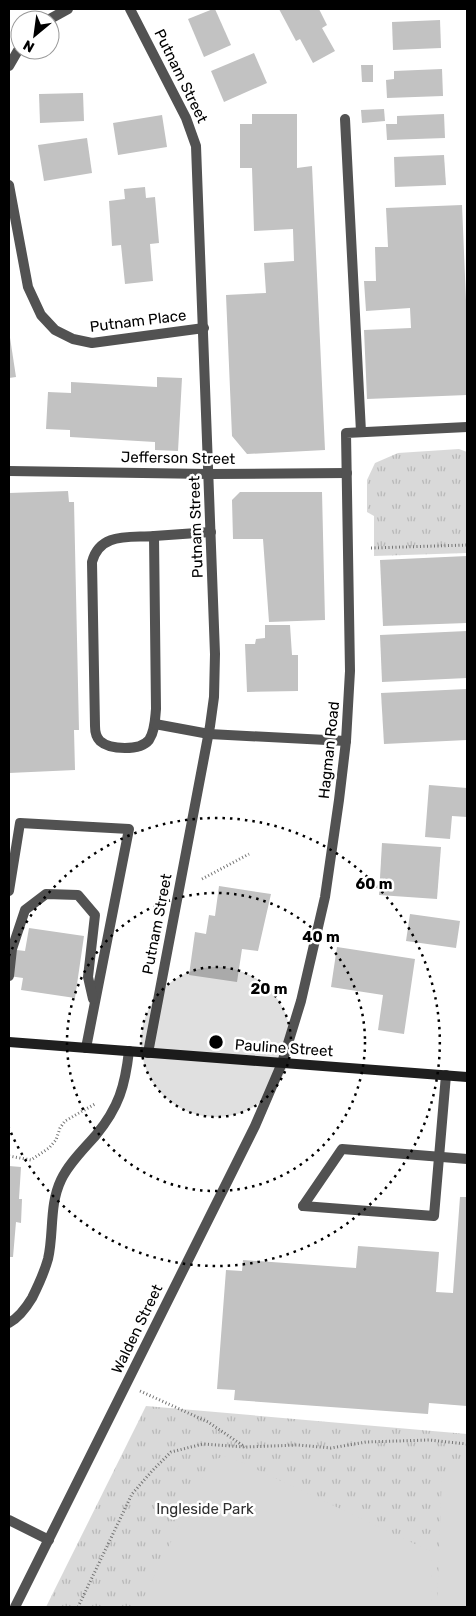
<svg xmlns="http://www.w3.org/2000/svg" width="476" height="1616" viewBox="0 0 476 1616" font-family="Rubik,sans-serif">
<defs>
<pattern id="park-tufts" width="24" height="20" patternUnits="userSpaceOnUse" patternTransform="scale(1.25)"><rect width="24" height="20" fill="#d9d9d9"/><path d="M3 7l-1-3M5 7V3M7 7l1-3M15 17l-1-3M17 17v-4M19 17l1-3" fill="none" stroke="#b8b8b8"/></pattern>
</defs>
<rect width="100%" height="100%" fill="#fff"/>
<g fill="url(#park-tufts)">
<path d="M459,449L467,452V553L374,556V516L367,512V480L375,463L398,453Z"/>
<path d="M146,1406L467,1434V1607H46Z"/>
</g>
<g fill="#d9d9d9">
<path d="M228,1456L432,1552L431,1607H139L211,1460Z"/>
<path d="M442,1474L467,1475V1607H437Z"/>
</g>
<g fill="#c2c2c2">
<path d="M213,9H215L231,45L204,57L188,19Z"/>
<path d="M279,9H319L327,25L322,28L335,51L313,63L300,39L296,41Z"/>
<path d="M440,20L441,48L393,50L392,22Z"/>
<path d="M254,53L267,83L224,102L211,71Z"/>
<path d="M361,65H373V82H362Z"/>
<path d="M442,69L443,96L387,98L386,80L394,79V71Z"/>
<path d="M83,93L84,121L40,123L39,94Z"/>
<path d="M384,109L385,121L362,123L361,110Z"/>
<path d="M252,114H297V168L312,166L325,450L247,454L232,436L226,295L266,293L264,263L294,261L293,229L254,231L252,168H240V124H252Z"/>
<path d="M444,114L445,138L387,140L386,124H397V116Z"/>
<path d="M162,115L167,147L118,155L113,123Z"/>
<path d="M87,138L92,173L44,181L38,145Z"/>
<path d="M444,155L446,185L395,187L394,157Z"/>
<path d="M145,187L146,198L155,197L159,243L150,244L153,281L125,284L121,245L112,246L109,201L125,199L124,189Z"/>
<path d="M462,205L467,324V395L367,399L364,330L411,328L410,308L366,311L364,281H376L375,247H388L386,208Z"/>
<path d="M9,331L16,377L9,378Z"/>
<path d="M157,377L182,378L178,451L155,450V442L70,437V430L46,429L48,392L71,393V382L157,387Z"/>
<path d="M68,491L69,502H74L79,730H74L75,770L9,773V493Z"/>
<path d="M240,492H322L325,620L269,622L263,539H233L232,500Z"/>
<path d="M467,556V623L383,626L380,560Z"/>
<path d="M265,625H290L292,655H298V691L247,692L245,644H255L256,639L265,638Z"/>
<path d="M467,631V678L382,682L380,635Z"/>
<path d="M467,689V740L384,744L381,693Z"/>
<path d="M429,785L467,788V817L452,816L450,839L425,837Z"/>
<path d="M382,843L441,847L437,899L379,895Z"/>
<path d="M219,886L271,894L258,951L242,949L237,982L189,975L195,932L206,934L209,915L215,916Z"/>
<path d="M410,914L460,921L456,948L406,941Z"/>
<path d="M29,928L84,936L75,998L21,990L23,978L9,976V949L25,951Z"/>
<path d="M337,947L415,959L404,1034L378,1030L383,995L331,987Z"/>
<path d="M9,1166L21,1167L19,1199H22L21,1223L16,1222L13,1257H9Z"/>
<path d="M460,1197H467V1406L429,1403L428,1414L234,1400L235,1390L217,1389L226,1270L242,1271L243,1260L356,1268L358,1246L439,1252L436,1292L453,1293Z"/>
</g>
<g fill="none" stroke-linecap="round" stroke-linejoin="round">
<g stroke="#747474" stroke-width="3" stroke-dasharray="1 2.5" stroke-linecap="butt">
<path d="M371,548L467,545"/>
<path d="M202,879L249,854"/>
<path d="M9,1156L31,1160L49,1148L56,1140L60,1128L65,1121L95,1104"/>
<path d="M140,1391L208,1422L245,1447"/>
<path d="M78,1607L132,1494L152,1471L171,1452L203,1444L245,1447L298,1445L331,1448L366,1442L429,1440L467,1444"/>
</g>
<g stroke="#525252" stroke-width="10">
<path d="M345,119L361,432"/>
<path d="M154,536L156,709C155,719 155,731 149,740C140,751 110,750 100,741C96,737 95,731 95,726L92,562C100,532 129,538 154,536Z"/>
<path d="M154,536L211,532"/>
<path d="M155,724L209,734L346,741"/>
<path d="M9,891L20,823L129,829L86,1048"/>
<path d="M9,976L12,949L25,910L46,894L78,895L95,915L88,977L93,999"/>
<path d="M303,1206L434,1216L446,1075"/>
<path d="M303,1206L342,1149L467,1159"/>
<path d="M9,1323C18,1318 26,1308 32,1298C38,1286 44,1273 48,1259C54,1234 49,1205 61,1180C69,1163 84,1149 96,1135C119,1107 125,1086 129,1051"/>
<path d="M9,1520L49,1540"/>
</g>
<g stroke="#525252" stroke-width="10">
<path d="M130,9L186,118L196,146L215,654L214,697L210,726L148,1053"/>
<path d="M48,20L68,9"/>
<path d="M9,66L20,47"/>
<path d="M9,185L28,287L41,315L55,330L73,339L92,343L204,328"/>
<path d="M9,471L209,474L347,473"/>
<path d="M15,1607L255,1126L282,1063L301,1001L325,897L339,800L346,741L350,671L346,433L467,427"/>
</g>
<path stroke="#1f1f1f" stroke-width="10" d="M9,1042L467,1077"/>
</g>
<circle cx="216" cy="1042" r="75" fill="#000" fill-opacity=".12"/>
<g fill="none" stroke="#000" stroke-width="2.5" stroke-dasharray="2.5 5">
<circle cx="216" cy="1042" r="75"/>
<circle cx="216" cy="1042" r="149"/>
<path d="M9 956A224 224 0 1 1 9 1128"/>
</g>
<g text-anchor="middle" stroke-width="5" stroke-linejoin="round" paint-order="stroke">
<g font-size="15" fill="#000" stroke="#fff">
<text transform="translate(181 76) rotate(64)" y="5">Putnam Street</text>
<text transform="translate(138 321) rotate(-7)" y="5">Putnam Place</text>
<text transform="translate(178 458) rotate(1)" y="5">Jefferson Street</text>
<text transform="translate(196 527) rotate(-92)" y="5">Putnam Street</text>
<text transform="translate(329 750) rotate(-84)" y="5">Hagman Road</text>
<text transform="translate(157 924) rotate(-79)" y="5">Putnam Street</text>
<text transform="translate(284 1048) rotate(4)" y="5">Pauline Street</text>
<text transform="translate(137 1329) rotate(-64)" y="5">Walden Street</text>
</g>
<g font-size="15" fill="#303030" stroke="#fff">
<text x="205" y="1514">Ingleside Park</text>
</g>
</g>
<circle cx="216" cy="1042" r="8" fill="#000" stroke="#fff" stroke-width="2.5"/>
<g font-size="15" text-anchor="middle" font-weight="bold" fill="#000" stroke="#fff" stroke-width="5" stroke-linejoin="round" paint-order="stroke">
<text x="374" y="889">60 m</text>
<text x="321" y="942">40 m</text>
<text x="269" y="994">20 m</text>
</g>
<rect width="476" height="1616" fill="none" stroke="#000000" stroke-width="20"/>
<g transform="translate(35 35) rotate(209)"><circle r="24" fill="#ffffff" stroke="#999999"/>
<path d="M0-4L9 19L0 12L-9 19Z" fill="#000000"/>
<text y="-8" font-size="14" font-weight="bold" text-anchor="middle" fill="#000000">N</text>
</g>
</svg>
